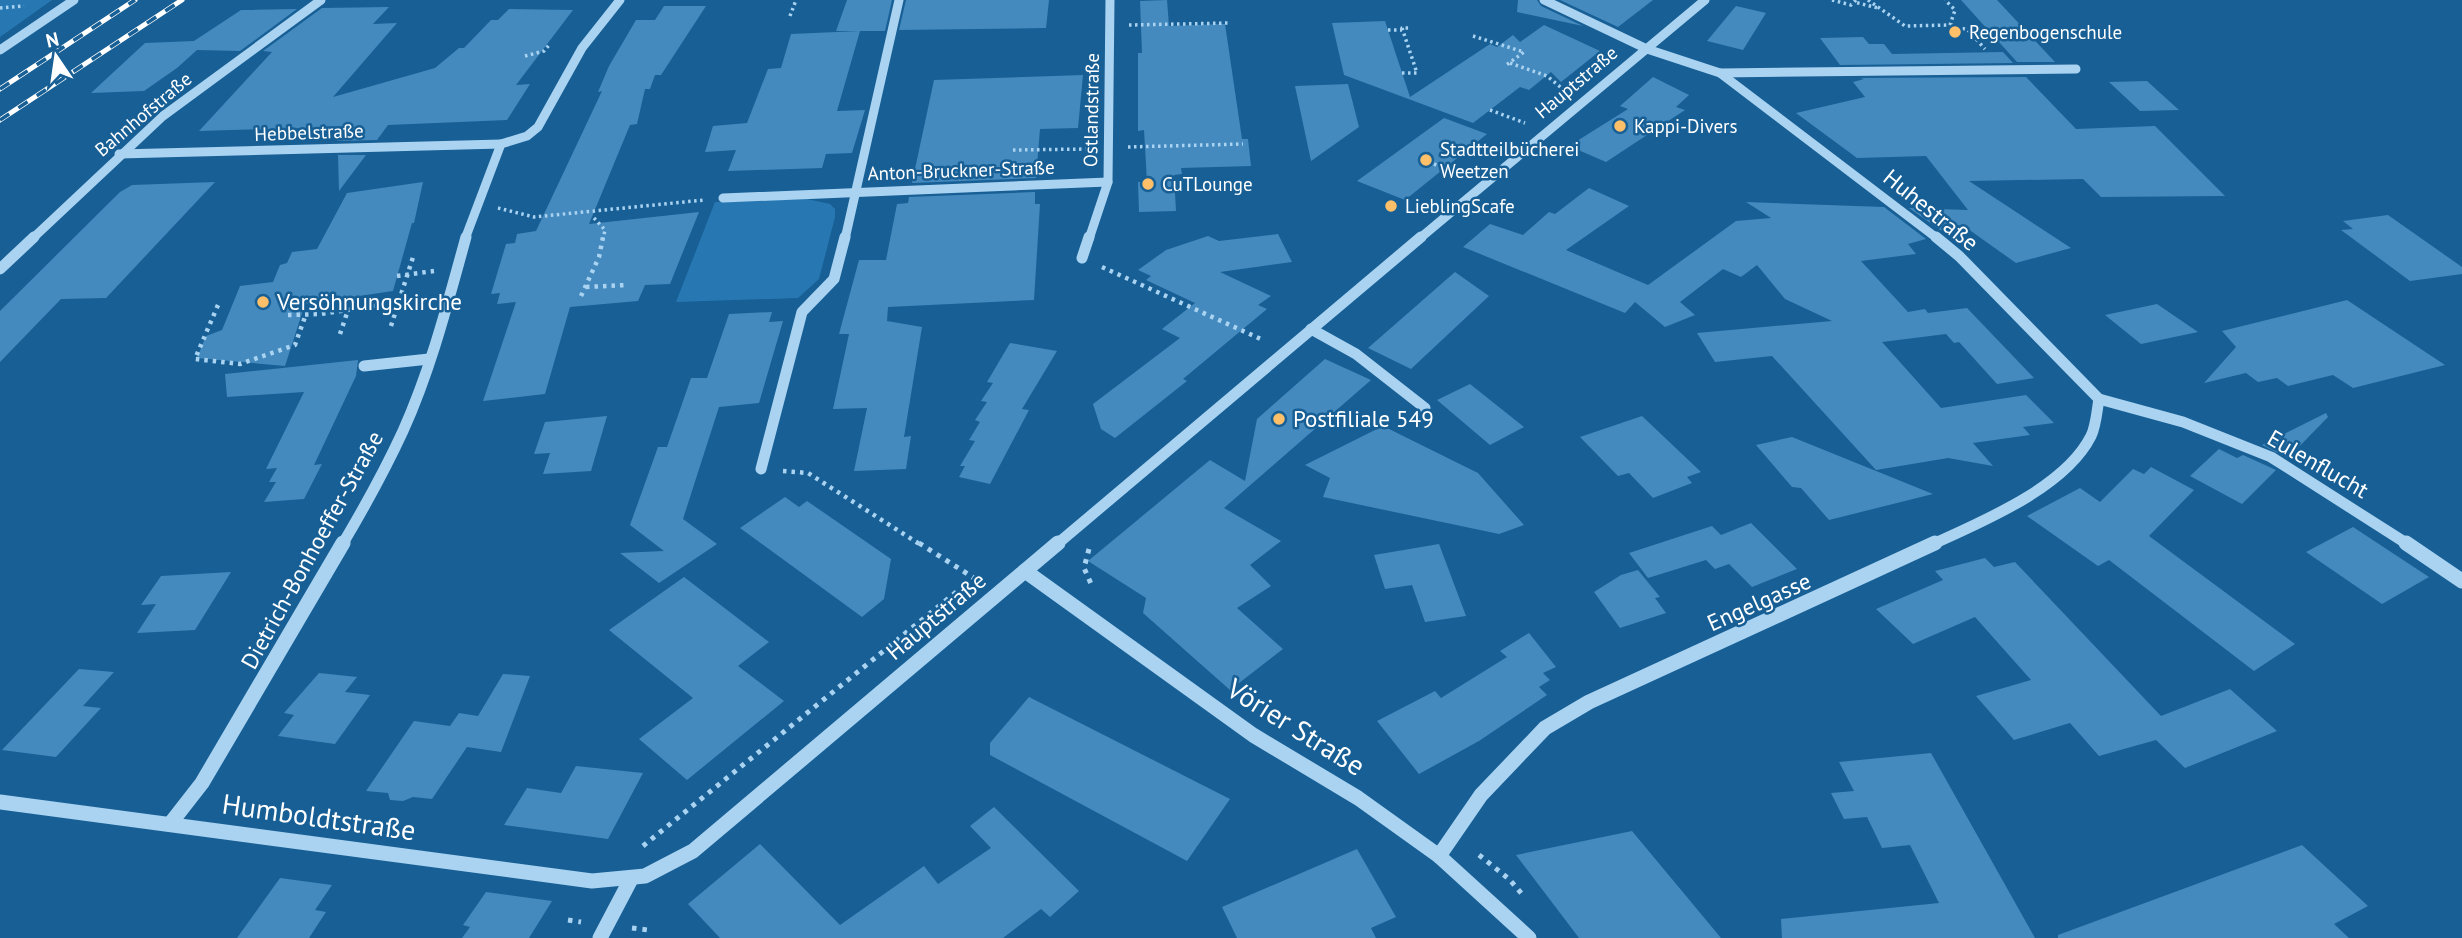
<svg xmlns="http://www.w3.org/2000/svg" width="2462" height="938" viewBox="0 0 2462 938" font-family="'PT Sans',sans-serif">
<rect width="100%" height="100%" fill="#175f95"/>
<g fill="#2778b2">
<path d="M0,0H52L0,37Z"/>
<path d="M807,199L830,204L835,209V217L819,279L798,298L676,302L715,202Z"/>
</g>
<g fill="#448abe">
<path d="M847,0H892L885,31H836Z"/>
<path d="M906,0H1049L1046,28L899,30Z"/>
<path d="M1167,0L1169,26L1225,24L1242,139H1248L1251,166L1181,168L1182,174L1174,175L1176,211L1139,212L1138,182H1147L1144,130L1138,131V53H1142L1140,1Z"/>
<path d="M1518,0H1537L1541,6L1583,26L1517,12Z"/>
<path d="M1560,0H1653L1618,27Z"/>
<path d="M1961,0H1997L2055,62H2017Z"/>
<path d="M664,6H706L661,75H655L650,89H645L637,124L630,125L589,224L699,212L670,284L645,285L638,301L570,307L545,394L483,401L516,302L497,304L500,293L491,294L506,244L515,243L517,234L536,231L602,91L598,92L609,66L636,20H655Z"/>
<path d="M1736,6L1766,13L1743,50L1707,41Z"/>
<path d="M389,7L373,24L397,23L333,97L435,68L459,48H464L491,20H498L509,9L573,10L516,85L530,84L507,120L388,125L377,140L337,141V127L199,131L272,52L263,51L322,8Z"/>
<path d="M297,9L240,51L197,50L177,68L144,91L91,93L145,43L194,41L241,10Z"/>
<path d="M1385,21L1410,97L1490,44L1497,47L1513,35L1520,42L1544,25L1600,51L1561,82L1551,72L1529,90L1520,87L1473,123L1344,75L1332,23Z"/>
<path d="M860,31L837,111L865,110L852,153L826,154L822,168L728,171L736,150L705,152L713,126L747,123L768,69L781,68L791,34Z"/>
<path d="M1863,37L1869,44H1884L1892,54L2003,52L2013,63L1840,65L1820,38Z"/>
<path d="M1083,75L1078,128L1040,129L1036,178L912,183L934,80Z"/>
<path d="M1653,77L1689,95L1676,107L1685,110L1606,162L1569,146L1628,109L1620,106Z"/>
<path d="M2026,77L2076,129L2155,126L2225,196L2101,197L2083,179L1969,181L2071,248L2016,263L1968,229L1946,234L1909,208L1968,210L1926,156L1857,158L1796,113L1865,97L1853,82L1864,79L1860,78Z"/>
<path d="M2147,81L2179,110L2140,111L2109,82Z"/>
<path d="M1348,84L1359,127L1311,161L1295,86Z"/>
<path d="M1444,118L1487,134L1405,200L1357,181Z"/>
<path d="M338,155H366L339,191Z"/>
<path d="M215,182L106,298L61,299L0,362V311L120,192L132,185Z"/>
<path d="M423,182L414,223H412L393,291L305,304L285,366L197,358L206,336L222,330L240,286L273,282L280,265L287,263L292,252L317,249L347,193Z"/>
<path d="M1589,188L1629,206L1566,250L1648,285L1736,221L1771,218L1746,202L1884,207L1926,239L1908,244L1916,254L1861,261L1908,312L1925,309L1928,313L1967,308L2034,378L1997,384L1959,342L1954,343L1946,334L1882,342L1941,408L2026,395L2054,423L2023,427L2030,435L1973,443L1993,466L1948,458L1876,470L1772,356L1715,362L1697,333L1832,321L1785,299L1757,265L1741,277L1723,269L1680,302L1695,315L1665,327L1635,302L1625,313L1463,247L1490,224L1523,235L1549,212L1555,214Z"/>
<path d="M1035,192V204H1040L1034,300L888,307L887,321L922,327L904,437L911,436L906,469L854,471L867,408L833,409L849,334H839L859,260H886L897,204L908,203L909,197Z"/>
<path d="M2388,215L2462,267V274L2410,281L2341,230L2353,229L2343,221Z"/>
<path d="M1278,234L1292,262L1220,272L1271,296L1258,305L1267,309L1183,379L1187,381L1115,438L1101,429L1093,404L1180,338L1162,329L1195,303L1146,280L1151,276L1138,270L1166,250L1208,236L1219,241Z"/>
<path d="M1455,272L1489,296L1411,369L1368,348Z"/>
<path d="M2347,300L2445,365L2353,388L2333,375L2288,386L2277,378L2258,382L2246,373L2204,383L2236,347L2222,331Z"/>
<path d="M2157,304L2198,332L2141,344L2105,315Z"/>
<path d="M772,312L769,322L783,321L759,403L719,407L683,519L717,544L659,583L620,553L664,551L630,525L658,447H667L691,378H707L729,314Z"/>
<path d="M1010,343L1057,351L1022,409L1029,410L990,484L959,477L965,466H960L975,441L969,440L980,422L975,420L987,402L981,401L993,383L987,382Z"/>
<path d="M1325,359L1371,380L1224,508L1281,541L1250,565L1271,586L1237,608L1283,649L1230,690L1143,613L1146,598L1088,561L1210,460L1245,481L1257,419Z"/>
<path d="M358,360L356,376L314,465L322,464L304,499L264,502L276,482H269L277,468L266,469L304,392L227,397L225,374Z"/>
<path d="M1470,384L1524,427L1490,445L1437,400Z"/>
<path d="M2326,413L2328,417L2288,458L2262,445Z"/>
<path d="M607,416L591,471L543,474L550,453L534,454L545,422Z"/>
<path d="M1642,416L1701,472L1687,477L1692,483L1653,498L1629,473L1618,476L1580,437Z"/>
<path d="M1383,426L1478,473L1524,525L1499,534L1323,497L1330,478L1305,465Z"/>
<path d="M1792,437L1933,494L1829,520L1801,488L1792,487L1756,445Z"/>
<path d="M2219,449L2237,458L2243,455L2276,470L2242,504L2190,476Z"/>
<path d="M2151,467L2194,490L2149,536L2295,644L2254,671L2109,560L2098,566L2027,516L2080,488L2100,502L2133,469L2144,474Z"/>
<path d="M785,497L799,507L807,501L891,559L884,599L862,617L740,528Z"/>
<path d="M1751,523L1797,569L1752,587L1729,564L1715,569L1706,560L1648,578L1629,553L1712,526L1721,535Z"/>
<path d="M2353,527L2429,577L2382,604L2306,552Z"/>
<path d="M1439,544L1466,616L1425,622L1412,585L1385,589L1374,555Z"/>
<path d="M1985,558L1994,567L2015,562L2161,716L2230,689L2277,731L2185,768L2156,740L2099,756L2070,723L2014,740L1976,696L2031,680L1975,617L1913,644L1876,609L1943,580L1935,571Z"/>
<path d="M1638,570L1660,597L1655,598L1666,613L1620,628L1594,592L1621,575Z"/>
<path d="M231,572L195,630L137,633L156,604L141,605L161,576Z"/>
<path d="M684,577L769,642L738,666L784,701L687,780L639,739L693,698L609,630Z"/>
<path d="M1529,633L1556,667L1543,673L1550,680L1539,687L1547,695L1479,741L1419,774L1377,721L1435,691L1441,698L1507,657L1500,651Z"/>
<path d="M79,669L114,672L83,706L101,708L56,757L2,750Z"/>
<path d="M319,673L357,677L345,692L370,695L335,744L278,736L294,715L284,713Z"/>
<path d="M503,674L530,676L501,752L467,747L432,799L413,797L403,801L390,800L388,793L366,791L414,721L450,726L459,713L478,716Z"/>
<path d="M1029,697L1230,799L1187,861L990,755V743Z"/>
<path d="M1931,753L2035,938H1782L1781,919L1939,903L1910,845L1882,848L1867,817L1844,819L1831,793L1854,791L1839,762Z"/>
<path d="M576,766L643,773L608,839L504,825L527,788L561,793Z"/>
<path d="M994,807L1079,891L1050,917L1041,909L1003,938H720L688,904L760,844L840,925L924,866L938,884L991,848L970,826Z"/>
<path d="M1632,831L1721,938H1579L1516,855Z"/>
<path d="M2302,845L2368,906L2334,924L2349,938H2058V935Z"/>
<path d="M1357,849L1396,917L1371,928L1376,938H1237L1222,907Z"/>
<path d="M280,878L332,885L315,910L326,912L309,938H237Z"/>
<path d="M486,892L552,901L529,938H462L470,927L463,925Z"/>
</g>
<g fill="none" stroke-linecap="round" stroke-linejoin="round">
<g stroke="#a9d3f1" stroke-width="3.5" stroke-dasharray="2.5 3.5" stroke-linecap="butt">
<path d="M1832,0L1851,5L1854,2"/>
<path d="M1856,0L1854,2L1878,8"/>
<path d="M1868,0L1905,26L1950,25L1955,10L1945,0"/>
<path d="M0,8L24,6"/>
<path d="M790,16L796,0"/>
<path d="M1129,25L1230,23"/>
<path d="M1951,25L1968,30L1985,49"/>
<path d="M1388,30H1402"/>
<path d="M1473,36L1524,52L1505,66"/>
<path d="M525,56L544,51L550,44"/>
<path d="M1510,63L1547,76L1564,90"/>
<path d="M1402,73H1417L1402,28H1410"/>
<path d="M1490,110L1525,123"/>
<path d="M1128,147L1243,144"/>
<path d="M1013,150L1089,149"/>
<path d="M1434,164L1463,175"/>
<path d="M498,208L534,217L704,200"/>
<path d="M594,218L605,230L603,239"/>
</g>
<g stroke="#a9d3f1" stroke-width="4.5" stroke-dasharray="3.5 5" stroke-linecap="butt">
<path d="M1102,267L1263,340"/>
<path d="M397,276L434,271"/>
<path d="M586,287L627,285"/>
<path d="M581,296L599,257L603,237"/>
<path d="M218,305L195,359L240,364L295,345L306,314"/>
<path d="M288,315L321,314L426,298"/>
<path d="M391,326L414,254"/>
<path d="M340,334L348,310"/>
<path d="M783,471L808,473L921,545"/>
</g>
<g stroke="#a9d3f1" stroke-width="5" stroke-dasharray="4.5 6" stroke-linecap="butt">
<path d="M919,543L974,578"/>
<path d="M1089,549L1084,568L1092,586"/>
<path d="M643,846L960,589"/>
<path d="M1479,855L1509,879L1522,894"/>
<path d="M568,920L581,922"/>
<path d="M632,928L648,930"/>
</g>
<g stroke="#a9d3f1" stroke-width="9">
<path d="M1544,0L1647,49L1720,73L2076,69"/>
<path d="M0,50L74,0"/>
<path d="M1720,73L1938,239"/>
<path d="M119,154L501,144"/>
<path d="M723,198L1108,182"/>
<path d="M32,239L163,116L321,0"/>
<path d="M465,239L501,144L527,136L538,127L582,48L620,0"/>
<path d="M845,239L899,0"/>
<path d="M1089,239L1108,182L1110,0"/>
<path d="M1419,239L1705,0"/>
</g>
<g stroke="#a9d3f1" stroke-width="11">
<path d="M1936,237L1959,256L2099,399L2183,422L2271,457L2409,545"/>
<path d="M1082,258L1089,237"/>
<path d="M0,269L34,237"/>
<path d="M1311,329L1356,354L1425,408"/>
<path d="M364,366L429,359"/>
<path d="M761,469L802,312L834,279L845,237"/>
<path d="M342,545C364,508 385,470 403,431C431,369 448,302 466,237"/>
<path d="M1056,545L1421,237"/>
<path d="M1931,545C1981,522 2065,488 2091,436C2096,426 2097,410 2099,399"/>
</g>
<g stroke="#a9d3f1" stroke-width="15">
<path d="M2406,543L2462,581"/>
<path d="M1025,571L1253,735L1358,798L1439,856L1529,938"/>
<path d="M0,802L592,881L645,876L693,851L1058,543"/>
<path d="M170,824L202,783L343,543"/>
<path d="M1439,856L1481,795L1545,728L1589,702L1935,543"/>
<path d="M600,938L630,881"/>
</g>
<g stroke="#fff" stroke-width="5">
<g id="rail">
<path d="M0,89L135,0"/>
<path d="M0,120L182,0"/>
</g>
</g>
<use href="#rail" stroke="#175f95" stroke-width="3.5" stroke-dasharray="11" stroke-linecap="butt"/>
</g>
<g fill="#ffc069" stroke="#175f95" stroke-width="2.5">
<circle cx="1955" cy="32" r="7"/>
<circle cx="1620" cy="126" r="7"/>
<circle cx="1426" cy="160" r="7"/>
<circle cx="1148" cy="184" r="7"/>
<circle cx="1391" cy="206" r="7"/>
<circle cx="263" cy="302" r="7"/>
<circle cx="1279" cy="419" r="7"/>
</g>
<g text-anchor="middle" stroke-width="5" stroke-linejoin="round" paint-order="stroke">
<g font-size="19" fill="#fff" stroke="#175f95" text-anchor="start">
<text x="1969" y="39">Regenbogenschule</text>
<text x="1634" y="133">Kappi-Divers</text>
<text x="1440" y="156">Stadtteilbücherei<tspan x="1440" dy="22">Weetzen</tspan></text>
<text x="1162" y="191">CuTLounge</text>
<text x="1405" y="213">LieblingScafe</text>
</g>
<g font-size="19" fill="#fff" stroke="#175f95">
<text transform="translate(1576 82) rotate(-40)" y="7">Hauptstraße</text>
<text transform="translate(1091 110) rotate(-89)" y="7">Ostlandstraße</text>
<text transform="translate(143 114) rotate(-40)" y="7">Bahnhofstraße</text>
<text transform="translate(309 132) rotate(-2)" y="7">Hebbelstraße</text>
<text transform="translate(961 170) rotate(-2)" y="7">Anton-Bruckner-Straße</text>
</g>
<g font-size="23" fill="#fff" stroke="#175f95">
<text transform="translate(1931 210) rotate(39)" y="8">Huhestraße</text>
<text transform="translate(2318 464) rotate(30)" y="8">Eulenflucht</text>
<text transform="translate(312 550) rotate(-61)" y="8">Dietrich-Bonhoeffer-Straße</text>
<text transform="translate(1759 602) rotate(-24)" y="8">Engelgasse</text>
<text transform="translate(936 616) rotate(-40)" y="8">Hauptstraße</text>
</g>
<g font-size="23" fill="#fff" stroke="#175f95" text-anchor="start">
<text x="277" y="310">Versöhnungskirche</text>
<text x="1293" y="427">Postfiliale 549</text>
</g>
<g font-size="28" fill="#fff" stroke="#175f95">
<text transform="translate(1296 727) rotate(32)" y="10">Vörier Straße</text>
<text transform="translate(319 817) rotate(8)" y="10">Humboldtstraße</text>
</g>
</g>
<g transform="translate(56 56) rotate(347)" stroke="#175f95" stroke-width="5" paint-order="stroke">
<path d="M0-5L12 26L0 18L-12 26Z" fill="#ffffff"/>
<text y="-10" font-size="19" font-weight="bold" text-anchor="middle" fill="#ffffff">N</text>
</g>
</svg>
